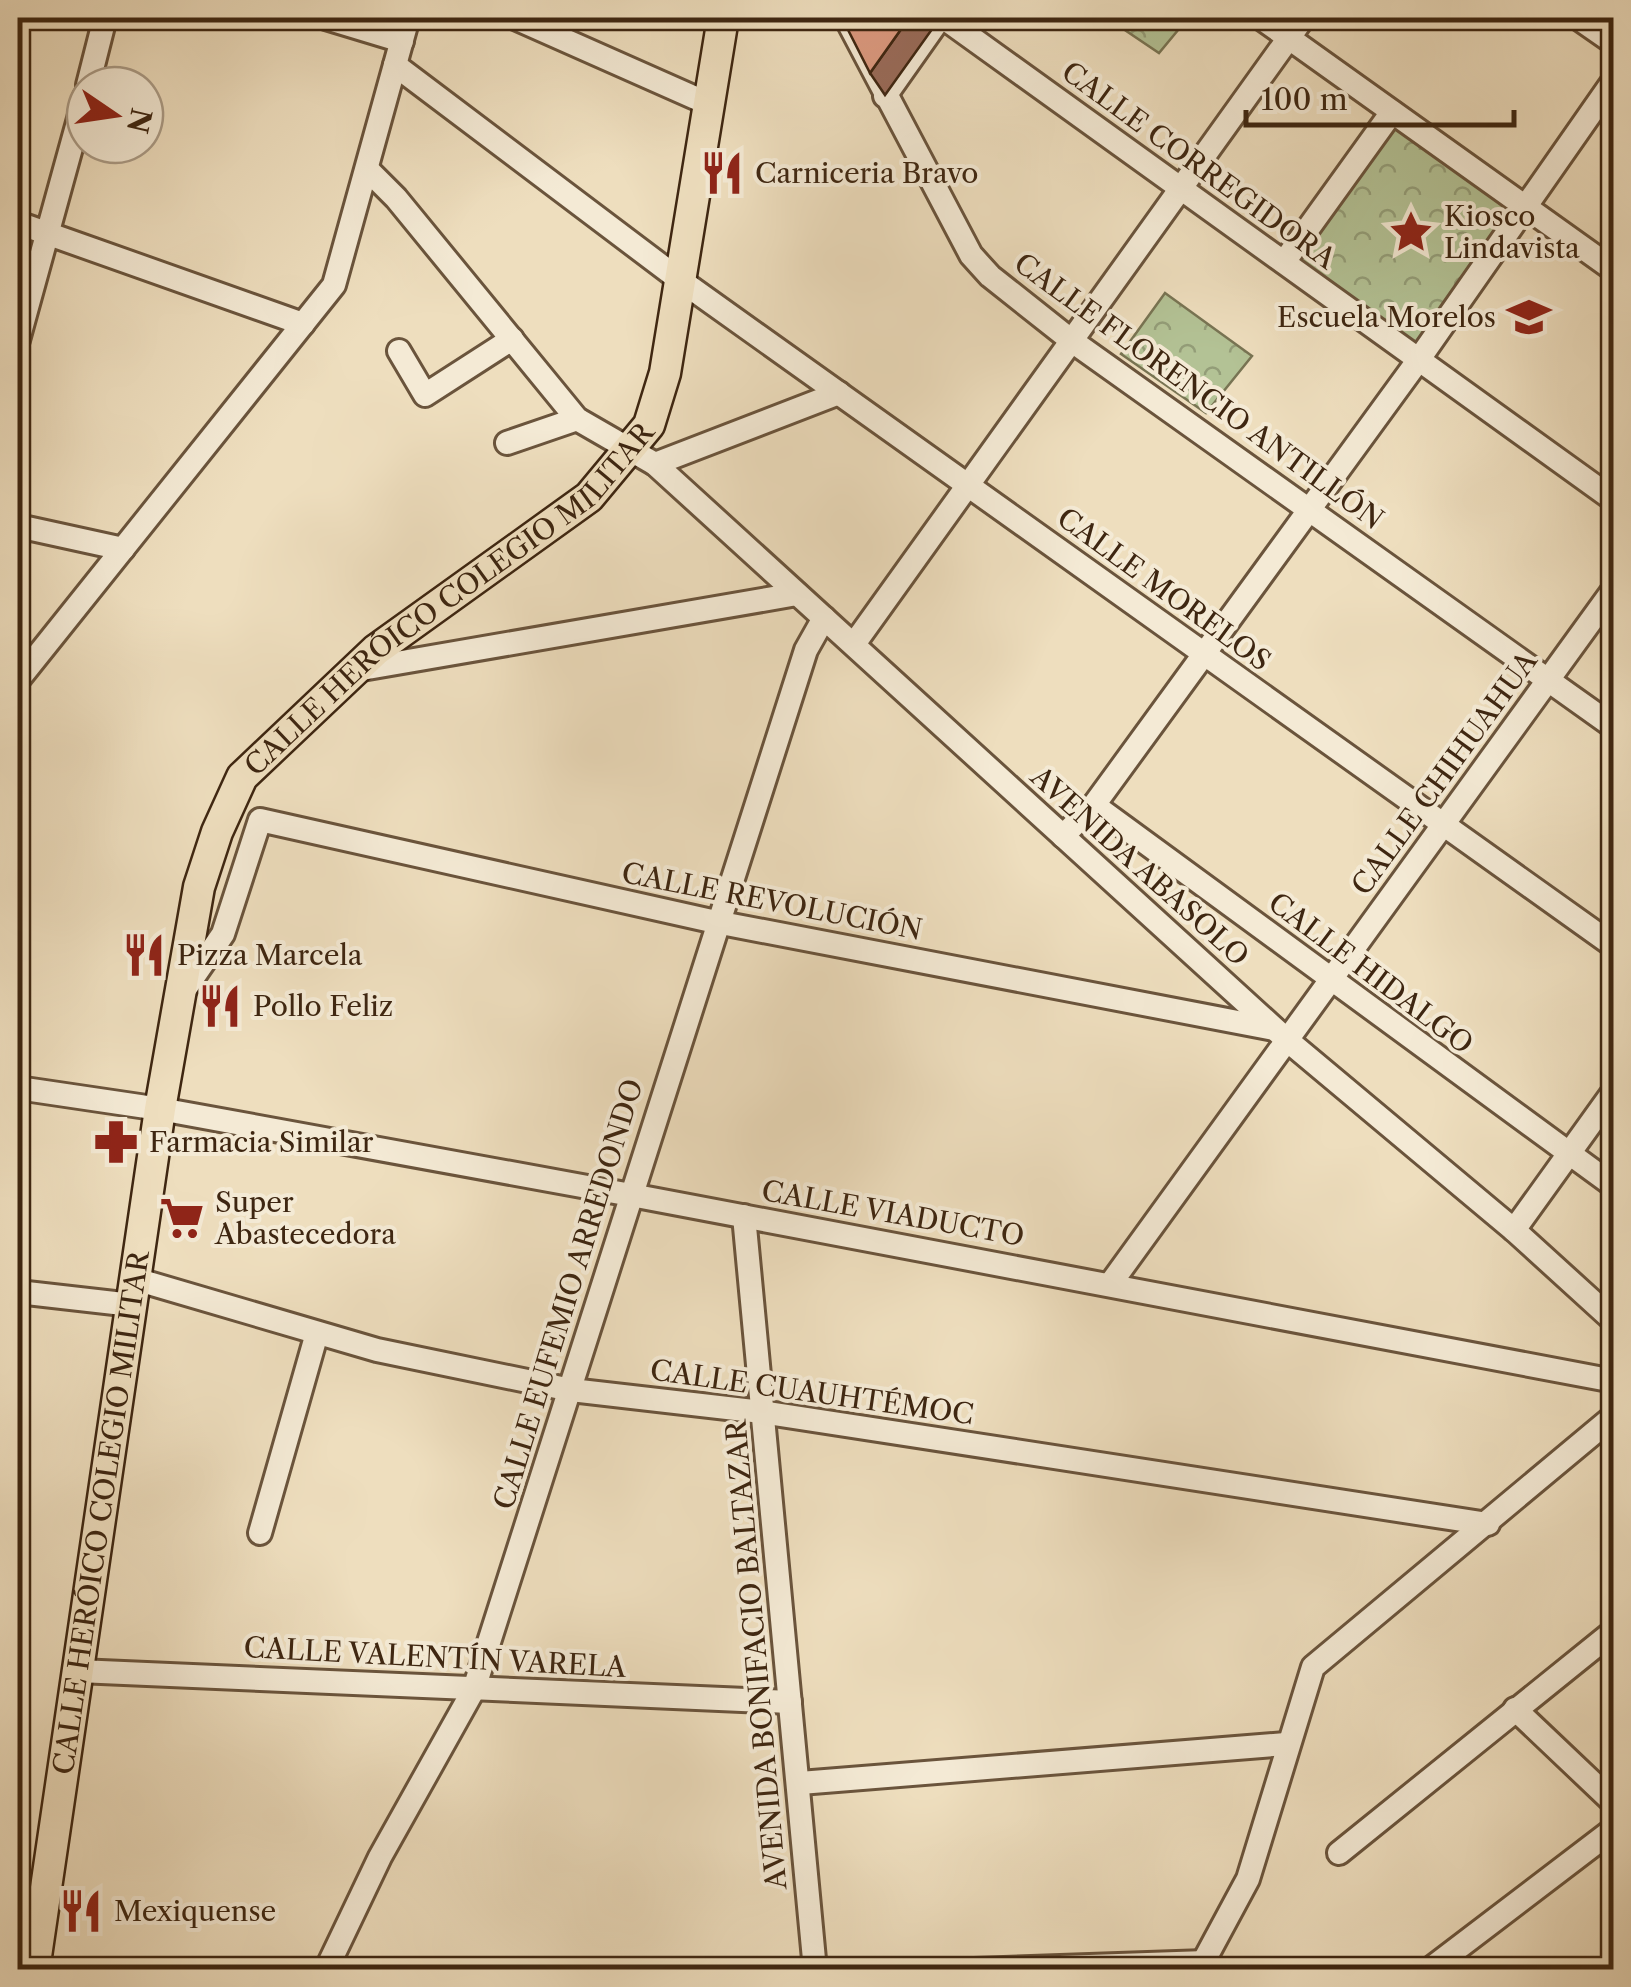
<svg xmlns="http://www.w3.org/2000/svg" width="1631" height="1987" viewBox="0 0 1631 1987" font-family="'Libre Caslon Text',serif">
<defs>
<pattern id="park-crowns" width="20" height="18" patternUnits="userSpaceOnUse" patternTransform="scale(2.5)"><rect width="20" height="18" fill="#b3c295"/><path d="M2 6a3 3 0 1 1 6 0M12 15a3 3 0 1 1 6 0" fill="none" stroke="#939d78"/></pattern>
</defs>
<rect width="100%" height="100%" fill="#eedebe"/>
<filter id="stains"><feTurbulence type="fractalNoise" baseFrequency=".002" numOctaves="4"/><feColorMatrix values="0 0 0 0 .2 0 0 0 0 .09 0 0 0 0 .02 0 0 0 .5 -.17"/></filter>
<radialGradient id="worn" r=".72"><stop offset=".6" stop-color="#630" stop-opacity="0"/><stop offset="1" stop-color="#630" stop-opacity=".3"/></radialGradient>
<g fill="url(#park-crowns)" stroke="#787453" stroke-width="2.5">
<path d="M1107,18H1188L1159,53Z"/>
<path d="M1392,112L1522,206L1416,357L1284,262Z"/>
<path d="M1165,293L1252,356L1206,413L1121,354Z"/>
</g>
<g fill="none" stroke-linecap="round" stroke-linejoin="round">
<g stroke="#6a543c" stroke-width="28">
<g id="minor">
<path d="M326,18L402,41"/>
<path d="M515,18L709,104"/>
<path d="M846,18L971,255L990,276L1072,341L1614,727"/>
<path d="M944,18L1614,500"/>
<path d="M1261,18L1614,270"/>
<path d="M1578,18L1614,43"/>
<path d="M395,65L680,280L1614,946"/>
<path d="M88,85L105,18"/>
<path d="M885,96L940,18"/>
<path d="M367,169L396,198L577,419L655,464L1287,1040L1514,1230L1614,1321"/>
<path d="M18,223L303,324"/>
<path d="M1284,262L1392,112"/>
<path d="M18,340L85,97"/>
<path d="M399,351L425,395L512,339"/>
<path d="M507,443L577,419"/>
<path d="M655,464L839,393"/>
<path d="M18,526L123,549"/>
<path d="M854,644L1303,18"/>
<path d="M356,670L797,594"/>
<path d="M18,680L334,285L408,18"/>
<path d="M1094,805L1614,1186"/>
<path d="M1063,836L1094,805L1417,362L1614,80"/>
<path d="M183,992L223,934L260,820L716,922L1274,1029"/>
<path d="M18,1088L160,1109L631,1195L1614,1381"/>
<path d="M744,1216L815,1970"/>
<path d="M1514,1230L1614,1091"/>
<path d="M135,1279L377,1350L571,1390L762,1412L1488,1524"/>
<path d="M1111,1283L1614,589"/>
<path d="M18,1292L132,1305"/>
<path d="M260,1533L317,1333"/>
<path d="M78,1671L790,1702"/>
<path d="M1515,1709L1614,1803"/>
<path d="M800,1783L1286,1744"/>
<path d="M1339,1853L1614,1631"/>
<path d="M326,1970L380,1857L474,1689L806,650L824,618"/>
<path d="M974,1970L1206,1962"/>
<path d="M1199,1970L1248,1879L1313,1667L1614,1416"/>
<path d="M1429,1970L1614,1829"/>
</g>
</g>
<g stroke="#3e2611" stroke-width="35">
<g id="major">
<path id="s1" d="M34,1970L160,1109L199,887L217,832L242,777L376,650L589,497L649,425L665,373L723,18"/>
</g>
</g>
<use href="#minor" stroke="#f4ead5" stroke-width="22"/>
<use href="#major" stroke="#eedebe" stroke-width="30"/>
</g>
<path fill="#996b59" stroke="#3e2611" stroke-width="2.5" d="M909,18H940L885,95L870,73Z"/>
<path fill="#db997f" stroke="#3e2611" stroke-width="2.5" d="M842,18H909L870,73Z"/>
<defs>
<g id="restaurant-bare" transform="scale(3.45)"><path d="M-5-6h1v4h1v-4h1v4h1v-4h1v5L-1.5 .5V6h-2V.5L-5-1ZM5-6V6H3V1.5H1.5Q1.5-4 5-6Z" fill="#8f2418" stroke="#f4ead5" stroke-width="2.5" paint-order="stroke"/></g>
<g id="sight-bare" transform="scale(3.45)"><path d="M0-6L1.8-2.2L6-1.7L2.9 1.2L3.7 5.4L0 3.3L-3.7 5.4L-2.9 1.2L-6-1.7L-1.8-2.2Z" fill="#8f2418" stroke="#f4ead5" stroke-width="2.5" paint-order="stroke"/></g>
<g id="university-bare" transform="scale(3.45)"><path d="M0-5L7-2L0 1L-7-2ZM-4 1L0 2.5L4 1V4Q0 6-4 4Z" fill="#8f2418" stroke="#f4ead5" stroke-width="2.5" paint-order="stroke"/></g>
<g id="pharmacy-bare" transform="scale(3.45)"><path d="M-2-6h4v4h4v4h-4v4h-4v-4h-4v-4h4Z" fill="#8f2418" stroke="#f4ead5" stroke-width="2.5" paint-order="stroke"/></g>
<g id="supermarket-bare" transform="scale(3.45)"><path d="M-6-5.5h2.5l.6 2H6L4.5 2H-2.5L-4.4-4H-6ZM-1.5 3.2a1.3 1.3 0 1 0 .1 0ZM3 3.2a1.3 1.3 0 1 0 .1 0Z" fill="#8f2418" stroke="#f4ead5" stroke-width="2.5" paint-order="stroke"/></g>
</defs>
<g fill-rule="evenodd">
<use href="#restaurant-bare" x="722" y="173"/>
<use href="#sight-bare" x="1411" y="232"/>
<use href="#university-bare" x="1529" y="317"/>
<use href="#restaurant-bare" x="144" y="955"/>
<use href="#restaurant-bare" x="220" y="1006"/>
<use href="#pharmacy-bare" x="116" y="1142"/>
<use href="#supermarket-bare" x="182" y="1218"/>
<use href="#restaurant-bare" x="81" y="1911"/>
</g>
<g text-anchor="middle" stroke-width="8" stroke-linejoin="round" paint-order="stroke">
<g font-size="28" fill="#3e2611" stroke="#f4ead5">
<text transform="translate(1199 165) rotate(36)" y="10">CALLE CORREGIDORA</text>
<text transform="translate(1199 391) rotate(36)" y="10">CALLE FLORENCIO ANTILLÓN</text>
<text transform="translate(1164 589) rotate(36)" y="10">CALLE MORELOS</text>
<text dy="10" stroke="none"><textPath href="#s1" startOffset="1488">CALLE HERÓICO COLEGIO MILITAR</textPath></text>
<text transform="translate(1444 773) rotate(-54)" y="10">CALLE CHIHUAHUA</text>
<text transform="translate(1140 866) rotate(42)" y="10">AVENIDA ABASOLO</text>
<text transform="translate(772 901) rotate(11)" y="10">CALLE REVOLUCIÓN</text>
<text transform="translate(1371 973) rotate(37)" y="10">CALLE HIDALGO</text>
<text transform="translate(893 1213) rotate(10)" y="10">CALLE VIADUCTO</text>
<text transform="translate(568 1294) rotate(-73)" y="10">CALLE EUFEMIO ARREDONDO</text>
<text transform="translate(812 1392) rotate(8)" y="10">CALLE CUAUHTÉMOC</text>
<text dy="10" stroke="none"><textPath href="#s1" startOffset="462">CALLE HERÓICO COLEGIO MILITAR</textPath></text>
<text transform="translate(756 1655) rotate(-95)" y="10">AVENIDA BONIFACIO BALTAZAR</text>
<text transform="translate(435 1657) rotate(3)" y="10">CALLE VALENTÍN VARELA</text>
</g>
<g font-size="28" fill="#3e2611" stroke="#f4ead5" text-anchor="start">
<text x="755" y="183">Carniceria Bravo</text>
<text x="1444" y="226">Kiosco<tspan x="1444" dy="32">Lindavista</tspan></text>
<text x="1496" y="327" text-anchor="end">Escuela Morelos</text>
<text x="177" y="965">Pizza Marcela</text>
<text x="253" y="1016">Pollo Feliz</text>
<text x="149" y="1152">Farmacia Similar</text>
<text x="215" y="1212">Super<tspan x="215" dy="32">Abastecedora</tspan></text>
<text x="114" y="1921">Mexiquense</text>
</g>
</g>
<rect width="1631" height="1987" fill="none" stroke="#eedebe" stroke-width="60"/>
<rect x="20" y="20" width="1591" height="1947" fill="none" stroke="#3e2611" stroke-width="5"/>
<rect x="30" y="30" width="1571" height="1927" fill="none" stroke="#3e2611" stroke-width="2.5"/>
<g transform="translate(115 115) rotate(103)"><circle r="48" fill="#f4ead5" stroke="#ab9c87" stroke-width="2.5"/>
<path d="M0-8L18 38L0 25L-18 38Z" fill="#8f2418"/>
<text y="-15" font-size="28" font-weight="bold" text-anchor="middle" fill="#3e2611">N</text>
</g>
<path d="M1246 110v15h268v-15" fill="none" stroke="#3e2611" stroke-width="5"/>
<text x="1261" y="110" font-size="30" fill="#3e2611" stroke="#f4ead5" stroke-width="8" paint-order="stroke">100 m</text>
<rect width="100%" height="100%" filter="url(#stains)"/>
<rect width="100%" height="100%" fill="url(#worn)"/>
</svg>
